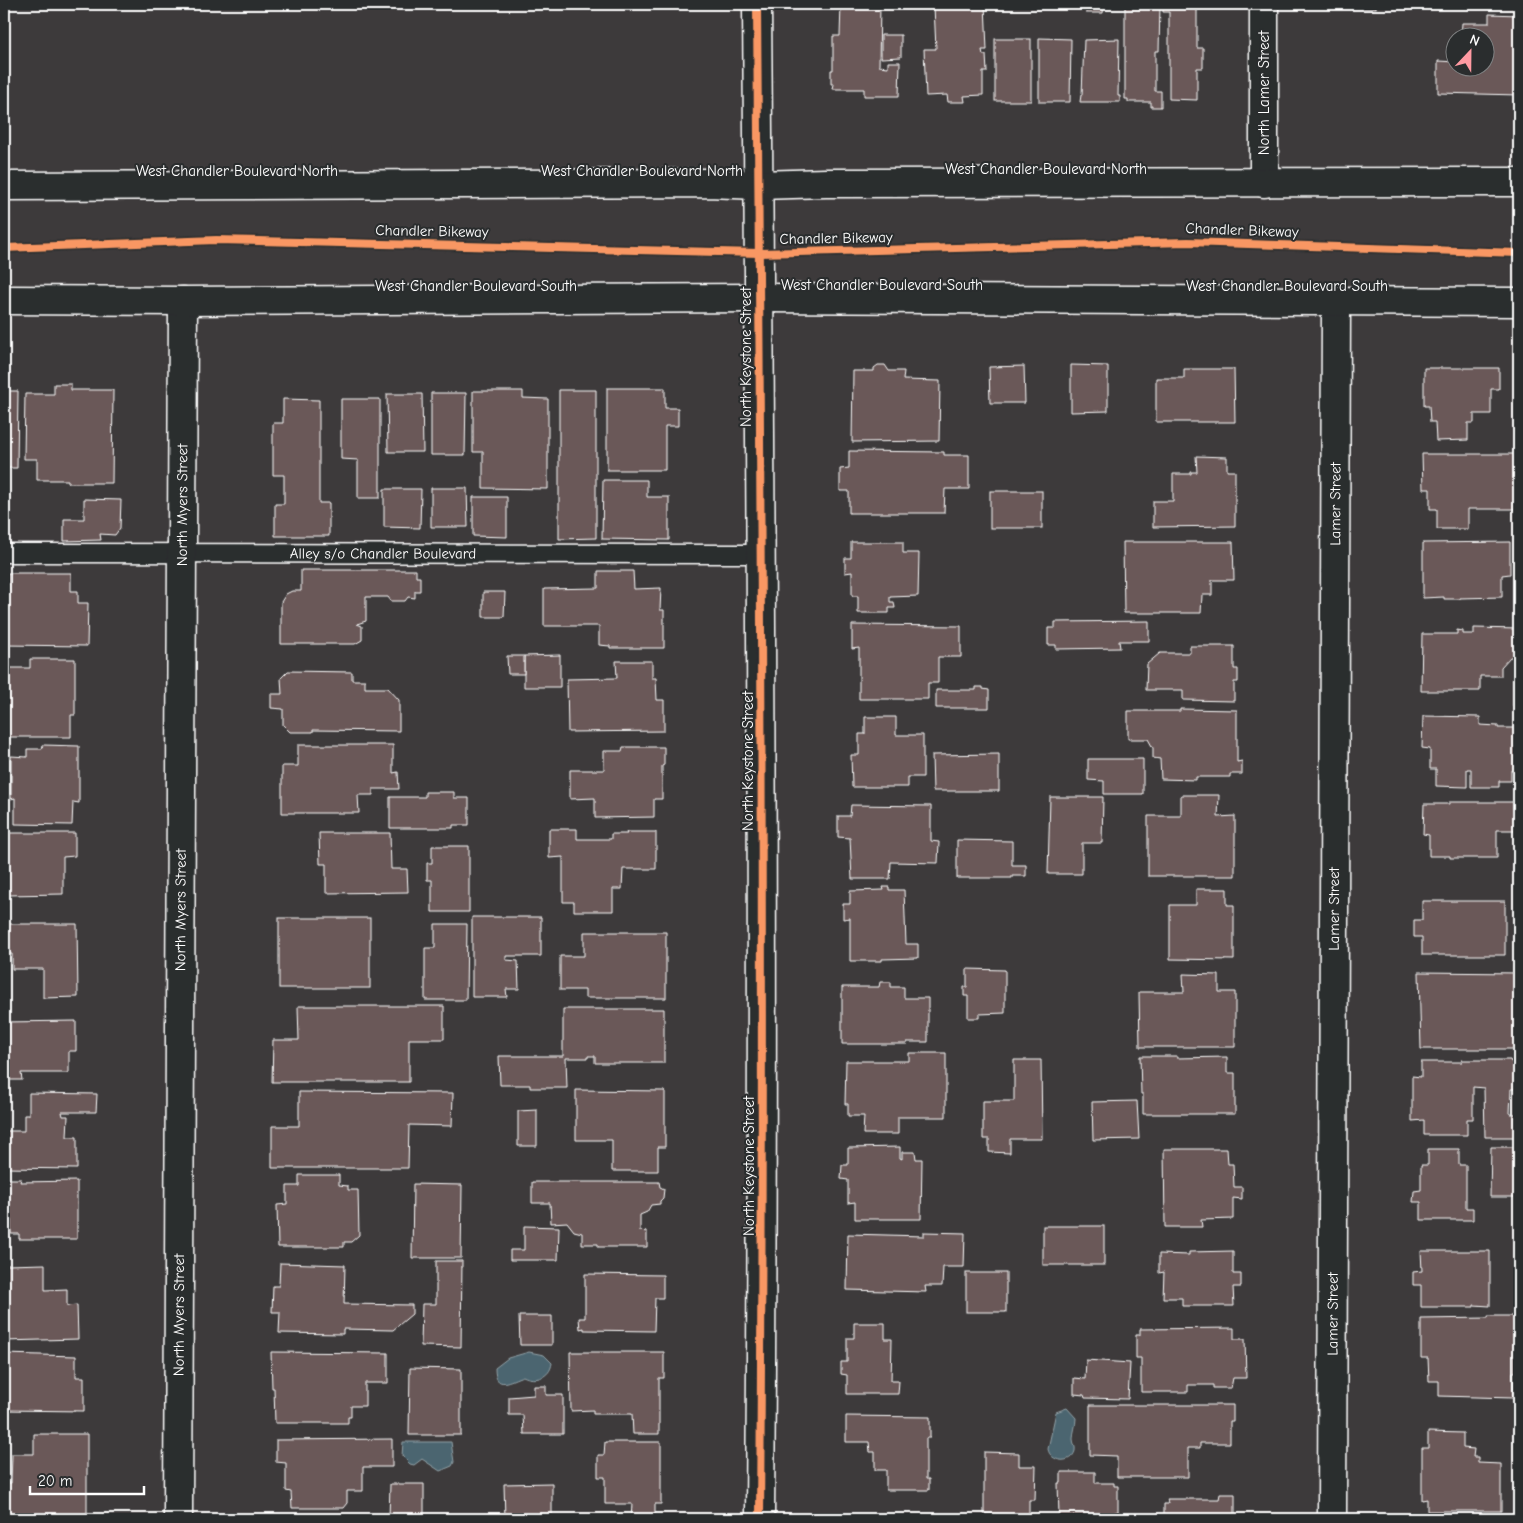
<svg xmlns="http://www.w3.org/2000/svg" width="1523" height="1523" viewBox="0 0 1523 1523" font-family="'Comic Neue',sans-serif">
<rect width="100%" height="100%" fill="#3d3a3b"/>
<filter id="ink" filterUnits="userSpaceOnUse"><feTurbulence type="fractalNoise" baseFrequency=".02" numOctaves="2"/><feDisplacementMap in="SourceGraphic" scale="10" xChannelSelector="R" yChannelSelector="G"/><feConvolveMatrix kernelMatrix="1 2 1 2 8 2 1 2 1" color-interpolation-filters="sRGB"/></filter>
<g filter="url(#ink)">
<g fill="#4b6570" stroke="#93a3a9">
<path d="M529,1352L544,1355L552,1363C550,1378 535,1382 523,1376C510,1380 495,1392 495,1368L508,1358Z"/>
<path d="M1067,1408L1076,1418C1076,1426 1073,1432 1073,1439C1073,1443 1076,1447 1075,1451C1071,1465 1050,1462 1048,1449L1056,1412Z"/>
<path d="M403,1442H451L454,1462L452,1466L440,1471L422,1459L414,1465L410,1464L402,1456Z"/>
</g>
<g fill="#6a5858" stroke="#fff">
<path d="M841,4H880L879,66L888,67V62H900L899,96H864V89H833L834,84H831V70H833V36H840Z"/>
<path d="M956,4H985L987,50H982L983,55H986L987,72H983V95L964,96L965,102H948L947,95L926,96L924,49H936L934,6L956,5Z"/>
<path d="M1086,4H1104L1103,13H1086Z"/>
<path d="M1125,4H1160L1159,51H1155V91H1161V107H1151V102H1128V99H1125Z"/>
<path d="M1163,4H1197V48H1203V68H1197V100L1169,99V12H1163Z"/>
<rect x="1335" y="4" width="41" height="4"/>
<path d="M1489,14L1519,15V95L1438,93V61L1456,62V68H1486V38H1461L1462,23H1489Z"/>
<path d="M881,35H901V57L881,58Z"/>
<path d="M1039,38L1071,39L1070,102H1039Z"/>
<rect x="995" y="39" width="36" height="62"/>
<path d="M1119,39L1118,96H1120V102H1080L1081,95H1082L1084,40Z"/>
<path d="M878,365H885L889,371H904L903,380L940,381L939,441L852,442L853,371H874V368Z"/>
<path d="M1071,365L1108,366V411L1071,412Z"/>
<path d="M1024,366L1025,403H990L989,367Z"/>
<path d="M1424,368H1499V389H1491V414H1474V423H1468V440L1436,441L1435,422H1430L1429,406H1424Z"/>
<path d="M1184,369H1234L1235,422H1156V378H1184Z"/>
<path d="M54,384H71V390H113L112,483H68V480H37V459H24L25,394H54Z"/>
<path d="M607,388H665V408H678V426H665V470H607Z"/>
<path d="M559,390H596V538L559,539Z"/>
<path d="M4,391H18L17,468H4Z"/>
<path d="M473,391H523V398L548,399V489L483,488V452H473Z"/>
<path d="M431,393H466L465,455H431Z"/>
<path d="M387,394H422L423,452H388Z"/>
<path d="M283,399L319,400V503H329V536H275V504H284V475H273V423H283Z"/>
<path d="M341,399H380V498H358V460L341,459Z"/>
<path d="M849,451L944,452V455H969V489H945L944,513H849V491H840V469L849,468Z"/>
<path d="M1422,454H1519V509H1468V529H1437V509H1430V489H1423Z"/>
<path d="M1196,456L1227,457V471H1235V526L1153,527V501H1173V474H1191V472H1197Z"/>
<path d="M603,480H647V497H669V540L602,539Z"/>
<path d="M431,488H467L468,527H431Z"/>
<path d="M384,489H421L420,528L384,527Z"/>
<rect x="990" y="491" width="52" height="37"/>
<path d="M473,497H507V537L473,536Z"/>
<path d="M84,499L121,500L120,528L115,535L100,534L101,540L64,541V519H84Z"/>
<path d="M851,542H903V553H919L918,596L890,597V602H894L895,608H889V613H858V596H852V572L845,573V558H851Z"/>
<path d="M1123,542H1233L1234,580H1212V595H1202L1201,613H1124Z"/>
<path d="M1510,542V574L1502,575V597L1460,598V599H1444V597L1423,598V543Z"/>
<path d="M301,570H416V577H420V591H415V598L408,597L405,601H391L388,597H366V621L357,624L362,626V640L355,644H281V602L286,594L292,591H301Z"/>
<path d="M598,571H633L634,589L661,588L660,610H664V648H610V646L599,645V626H544V589L598,588Z"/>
<path d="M8,573H71V591H78V603H88L87,646L4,645V590H8Z"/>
<path d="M483,592H505L504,617H483Z"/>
<path d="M1149,621V641H1119L1120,648L1056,649V645H1048V628H1055V622Z"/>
<path d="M852,625L961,626V657H938V683H928V699H859V648L852,649Z"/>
<path d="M1474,628L1519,629V657H1510L1501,667V676H1480V691H1421L1422,634H1457V630L1463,631V634H1474Z"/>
<path d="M1190,646H1234V669H1238V682H1234V701L1183,700V690H1146L1147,664L1160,653H1190Z"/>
<path d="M560,655V687H524V656Z"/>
<path d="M507,656H524V674H508Z"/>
<path d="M30,659H75V715H71V737H4V668H30Z"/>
<path d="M616,661H652V678H656L657,700H664V731L568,732L567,679L617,678Z"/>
<path d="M1519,670V706H1513V671Z"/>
<path d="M288,671L352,672V680H365V688H388L399,700V731L313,730V732H290L283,725V709L271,708V694H282L281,678Z"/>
<path d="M976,687H983V689L989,690V708H936V690H976Z"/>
<path d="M1180,709L1237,710V762L1242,761V774H1230V777H1196V780L1161,779L1160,759L1153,758V748L1148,739H1128V711H1180Z"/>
<path d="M1423,716L1480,717V725L1498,726V728H1519V771H1511V781H1499V787H1471V769H1467V787L1436,786V769H1430V749L1422,748Z"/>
<path d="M865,717H896V735H923V777H908V787H852L851,755H859V734H865Z"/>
<path d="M43,745L79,746V803L73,802L72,825L15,824V798L11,799V756L27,757V749H42Z"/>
<path d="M298,745H393V773L398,772L399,789H373V795H358L359,813H282V766H298Z"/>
<path d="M623,747H664V765L662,766V799H654V817L595,818V798L570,799V770H604V751H622Z"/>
<path d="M999,754V791H933L932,755Z"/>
<path d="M1088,759H1143V794H1104V781L1088,780Z"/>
<path d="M425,792H454V798H469V825H453V828H390V797H425Z"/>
<path d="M1181,795H1219L1218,817L1235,816V876H1148V816H1181Z"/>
<path d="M1050,797H1103L1102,843H1082V874H1048Z"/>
<path d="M1449,802H1519V830H1497V858H1450V856H1429V835L1423,834L1424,804H1449Z"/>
<path d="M851,805L931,806V841L939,842L938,863L891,862L890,879H852L850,838L838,837V816H850Z"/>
<path d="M549,829H577V839H611V834H627L626,832H656V869H623L622,889H613V911H574V902H563V857L549,858Z"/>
<path d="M4,833H75V856L63,857V894L7,895V876H4Z"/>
<path d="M319,833H390L391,869H407L408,892L326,893V864H320Z"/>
<path d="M957,840L1012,841V865H1026V876H1012V878H957Z"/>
<path d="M432,846H469V912H432V880H427V863H432Z"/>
<path d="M883,887H889V890H904L906,944H918V958L882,959V961H850V918L843,919V904H850V891L884,890Z"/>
<path d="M1196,889H1227V905H1234V960L1170,959V905H1196Z"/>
<path d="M1422,901H1505V955H1422V937H1414V920H1422Z"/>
<path d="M472,917H541V956H506V960L518,961L519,989H506L507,997H472Z"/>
<rect x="279" y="918" width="91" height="70"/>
<path d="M4,924H77L78,997L43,998V969H12V954H4Z"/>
<path d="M435,924H467L466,1000H425V948H435Z"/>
<path d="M584,932H666V998H585V990H560V956H584Z"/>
<path d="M967,969L1005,970V1013L979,1014V1018H968V996H964V987H967Z"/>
<path d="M1419,972L1519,973V1049H1421Z"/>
<path d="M1183,974L1219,975V992H1235V1047H1140L1139,992H1184Z"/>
<path d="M880,982H891V987H904V998H928V1042H907V1044H842V987H879Z"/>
<path d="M298,1006H444V1039H409V1082H272L273,1040H299Z"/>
<path d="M563,1009H664V1063H595V1056H588V1058H566L567,1088H530V1085H500L499,1056H563Z"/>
<path d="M76,1021V1051H69V1073H21L22,1080H4V1022Z"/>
<path d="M909,1053H946V1117H898V1134H863L864,1116H848V1104H845L846,1061H909Z"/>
<path d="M1140,1056H1177V1058L1227,1057V1073H1235V1114H1143V1094H1141Z"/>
<path d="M1014,1060H1041L1042,1139H1010V1153L989,1152V1139H983V1101H1014Z"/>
<path d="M1462,1060H1510L1511,1062H1519V1089H1511L1510,1114H1519V1137H1485L1484,1088L1473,1087V1119H1467V1135H1424V1120L1412,1121V1076L1421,1077V1062H1462Z"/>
<path d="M576,1090L665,1091V1147H658V1171H612V1140H576Z"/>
<path d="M299,1092L453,1093L452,1126L409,1125L408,1168H272V1126H299Z"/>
<path d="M29,1093L97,1094L96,1112H62L63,1116H68L67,1137H77V1169L4,1168V1131H24V1115H29Z"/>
<path d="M1137,1101L1139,1139L1093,1140L1092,1102Z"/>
<path d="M537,1110V1146H518V1111Z"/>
<path d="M900,1147V1158L902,1159V1152H915L916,1159H922L921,1219H855V1202L848,1203V1180L841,1179L842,1165H848V1148Z"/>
<path d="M1491,1147H1519V1197H1490Z"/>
<path d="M1164,1149H1227L1228,1164H1233L1234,1187H1242V1199L1233,1198V1219L1201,1220L1202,1227H1165Z"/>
<path d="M1428,1149H1459V1165H1466V1208H1473V1220H1421V1202H1413L1414,1191L1421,1190V1165H1428Z"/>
<path d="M299,1175H339V1185L348,1186V1190H358L359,1235L351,1242H344V1247H278L277,1205L287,1204V1186H299Z"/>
<path d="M4,1179H21L20,1182L77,1181V1239H19V1234H11V1217H4Z"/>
<path d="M532,1182H659L660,1187L664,1189L663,1198L660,1201V1204L651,1205L647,1212L640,1215V1231L647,1232V1247H598V1244H582V1233L574,1231L567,1222L551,1223L550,1203H532Z"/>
<path d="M413,1184L462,1185L461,1258H412Z"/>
<path d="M524,1226L559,1227L558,1260H510V1250H524Z"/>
<rect x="1043" y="1226" width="61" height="39"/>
<path d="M924,1232L965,1233L964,1267H943L942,1286H925L926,1292L847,1290L848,1234L924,1236Z"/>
<path d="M1233,1251V1274H1241V1287H1233L1234,1306H1182V1298H1163L1164,1272L1159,1273V1254L1189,1255V1252Z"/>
<path d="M1421,1251H1490V1306L1474,1305V1307H1421V1285H1413V1272L1422,1271Z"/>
<path d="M436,1261H462L461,1347L421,1346L422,1304H436Z"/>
<path d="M280,1263L345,1265L344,1304L412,1305V1314L393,1330L343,1329V1334L279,1333L280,1312H272L273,1286H279Z"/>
<path d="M45,1264V1290L67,1289V1306L77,1305L78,1339L4,1341V1287H7V1265Z"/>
<rect x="966" y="1273" width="40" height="39"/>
<path d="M585,1274L663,1275V1298H655L654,1331L584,1330V1328L580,1329L579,1318H585Z"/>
<path d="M519,1316H552V1345H520Z"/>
<path d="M1488,1316H1514L1515,1324H1519V1357L1515,1356V1372H1513V1398L1439,1396V1381H1429L1428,1358H1421V1319L1488,1318Z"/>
<path d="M854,1323H885V1339H892L891,1381H899L898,1394H847V1375L841,1374V1362H847V1338H854Z"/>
<path d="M1234,1328V1339H1245L1246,1378H1233L1231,1388H1213V1385H1188V1392H1141V1358H1136V1335H1140V1329Z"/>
<path d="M271,1352L388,1353V1383H365V1406H351V1417H348V1423H275L274,1388H272Z"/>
<path d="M570,1352H664V1378H659V1434H633L632,1414H593V1410L571,1411Z"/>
<path d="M4,1354L76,1356V1377H84V1411L4,1410Z"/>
<path d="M1086,1360L1130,1363L1128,1399L1085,1398L1084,1395L1074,1394V1378L1085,1379Z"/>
<path d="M410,1368L461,1369V1435H409Z"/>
<path d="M534,1386H546V1395H563V1434H524L523,1415H509V1397L534,1395Z"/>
<path d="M1090,1405H1233V1421H1230V1443H1200V1448H1188V1477H1117V1456L1090,1455Z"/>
<path d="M846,1416L930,1417V1438H926V1479H929V1490H886V1470H875V1452H870L869,1442H846Z"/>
<path d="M1428,1432L1463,1433V1448L1474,1449L1473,1457H1478V1463L1501,1464V1511H1427V1499L1422,1500V1448H1428Z"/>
<path d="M34,1434H87V1515L4,1514V1483H11L12,1454H34Z"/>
<path d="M392,1439V1467H363V1491H347V1503L343,1508H292L291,1492L286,1491V1463L276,1462V1440Z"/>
<path d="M605,1442H661V1504H655V1519H631L632,1504H605V1477H598V1455H604Z"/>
<path d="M984,1452L1019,1453V1466H1036L1035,1500H1029V1515L984,1514Z"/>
<path d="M1061,1472H1095V1483H1114V1486H1118V1512H1115V1516H1059L1058,1483H1061Z"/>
<path d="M552,1483V1518L505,1519L504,1484Z"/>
<path d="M390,1484H424V1519H389Z"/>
<path d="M1220,1494H1235V1519H1164V1504H1168L1167,1499H1219Z"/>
</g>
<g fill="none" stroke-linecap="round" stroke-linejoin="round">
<g stroke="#fff" stroke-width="21">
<g id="service">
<path id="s1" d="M4,553L761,554"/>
</g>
</g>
<g stroke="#fff" stroke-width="31">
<g id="minor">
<path d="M1264,4V183"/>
<path id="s2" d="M178,1519L183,301"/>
<path id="s3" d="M1332,1519L1336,300"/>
</g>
</g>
<g stroke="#fff" stroke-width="31">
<path id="tertiary" d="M757,4C761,509 764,1014 760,1519"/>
</g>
<g stroke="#fff" stroke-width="31">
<g id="secondary">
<path d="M4,186L708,183L759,185L826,183L1519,182"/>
<path d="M4,300L183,301L759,298L1519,302"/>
</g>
</g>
<use href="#service" stroke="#2a2d2e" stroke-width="18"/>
<use href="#minor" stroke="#2a2d2e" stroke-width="28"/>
<use href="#tertiary" stroke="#2a2d2e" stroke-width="28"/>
<use href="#secondary" stroke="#2a2d2e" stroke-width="28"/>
<g stroke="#2a2d2e" stroke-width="11">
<g id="cycleway">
<path d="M757,4C761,509 764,1014 760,1519"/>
<path d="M4,248L216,240L759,253L1188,242L1519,253"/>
</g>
</g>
<use href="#cycleway" stroke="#f99763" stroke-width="8"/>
</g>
</g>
<g text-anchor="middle" stroke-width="4" stroke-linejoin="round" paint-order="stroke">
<g font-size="15" fill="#fff" stroke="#2a2d2e">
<text transform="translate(1264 93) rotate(-90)" y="5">North Lamer Street</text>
<text x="1046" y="174">West Chandler Boulevard North</text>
<text x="237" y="176">West Chandler Boulevard North</text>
<text x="642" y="176">West Chandler Boulevard North</text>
<text transform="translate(1242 230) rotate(2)" y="5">Chandler Bikeway</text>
<text transform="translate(432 231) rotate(1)" y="5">Chandler Bikeway</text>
<text transform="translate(836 238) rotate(-1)" y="5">Chandler Bikeway</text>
<text x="882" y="290">West Chandler Boulevard South</text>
<text x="476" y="291">West Chandler Boulevard South</text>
<text x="1287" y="291">West Chandler Boulevard South</text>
<text transform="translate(746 357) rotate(-90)" y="5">North Keystone Street</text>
<text dy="5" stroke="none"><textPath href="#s2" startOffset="1014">North Myers Street</textPath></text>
<text dy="5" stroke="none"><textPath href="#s3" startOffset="1015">Lamer Street</textPath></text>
<text dy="5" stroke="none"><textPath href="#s1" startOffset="379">Alley s/o Chandler Boulevard</textPath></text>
<text transform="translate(748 761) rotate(-90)" y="5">North Keystone Street</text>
<text dy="5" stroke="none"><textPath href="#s2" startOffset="609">North Myers Street</textPath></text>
<text dy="5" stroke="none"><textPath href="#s3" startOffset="610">Lamer Street</textPath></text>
<text transform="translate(749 1166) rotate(-90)" y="5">North Keystone Street</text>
<text dy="5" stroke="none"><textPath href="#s2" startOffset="204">North Myers Street</textPath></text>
<text dy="5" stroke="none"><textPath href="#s3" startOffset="205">Lamer Street</textPath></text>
</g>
</g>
<rect width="1523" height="1523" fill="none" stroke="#2a2d2e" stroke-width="20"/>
<rect x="10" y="10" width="1503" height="1503" fill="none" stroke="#fff" stroke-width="2" filter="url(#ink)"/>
<g transform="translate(1470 52) rotate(22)"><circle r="24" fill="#2a2d2e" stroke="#7f8182"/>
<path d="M0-4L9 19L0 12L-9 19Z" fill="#ff9aa2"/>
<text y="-8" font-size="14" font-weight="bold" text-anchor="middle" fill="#ffffff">N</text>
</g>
<path d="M30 1486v8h114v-8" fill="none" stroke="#ffffff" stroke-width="2.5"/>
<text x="38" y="1486" font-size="15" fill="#ffffff" stroke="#2a2d2e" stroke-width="4" paint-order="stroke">20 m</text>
</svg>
